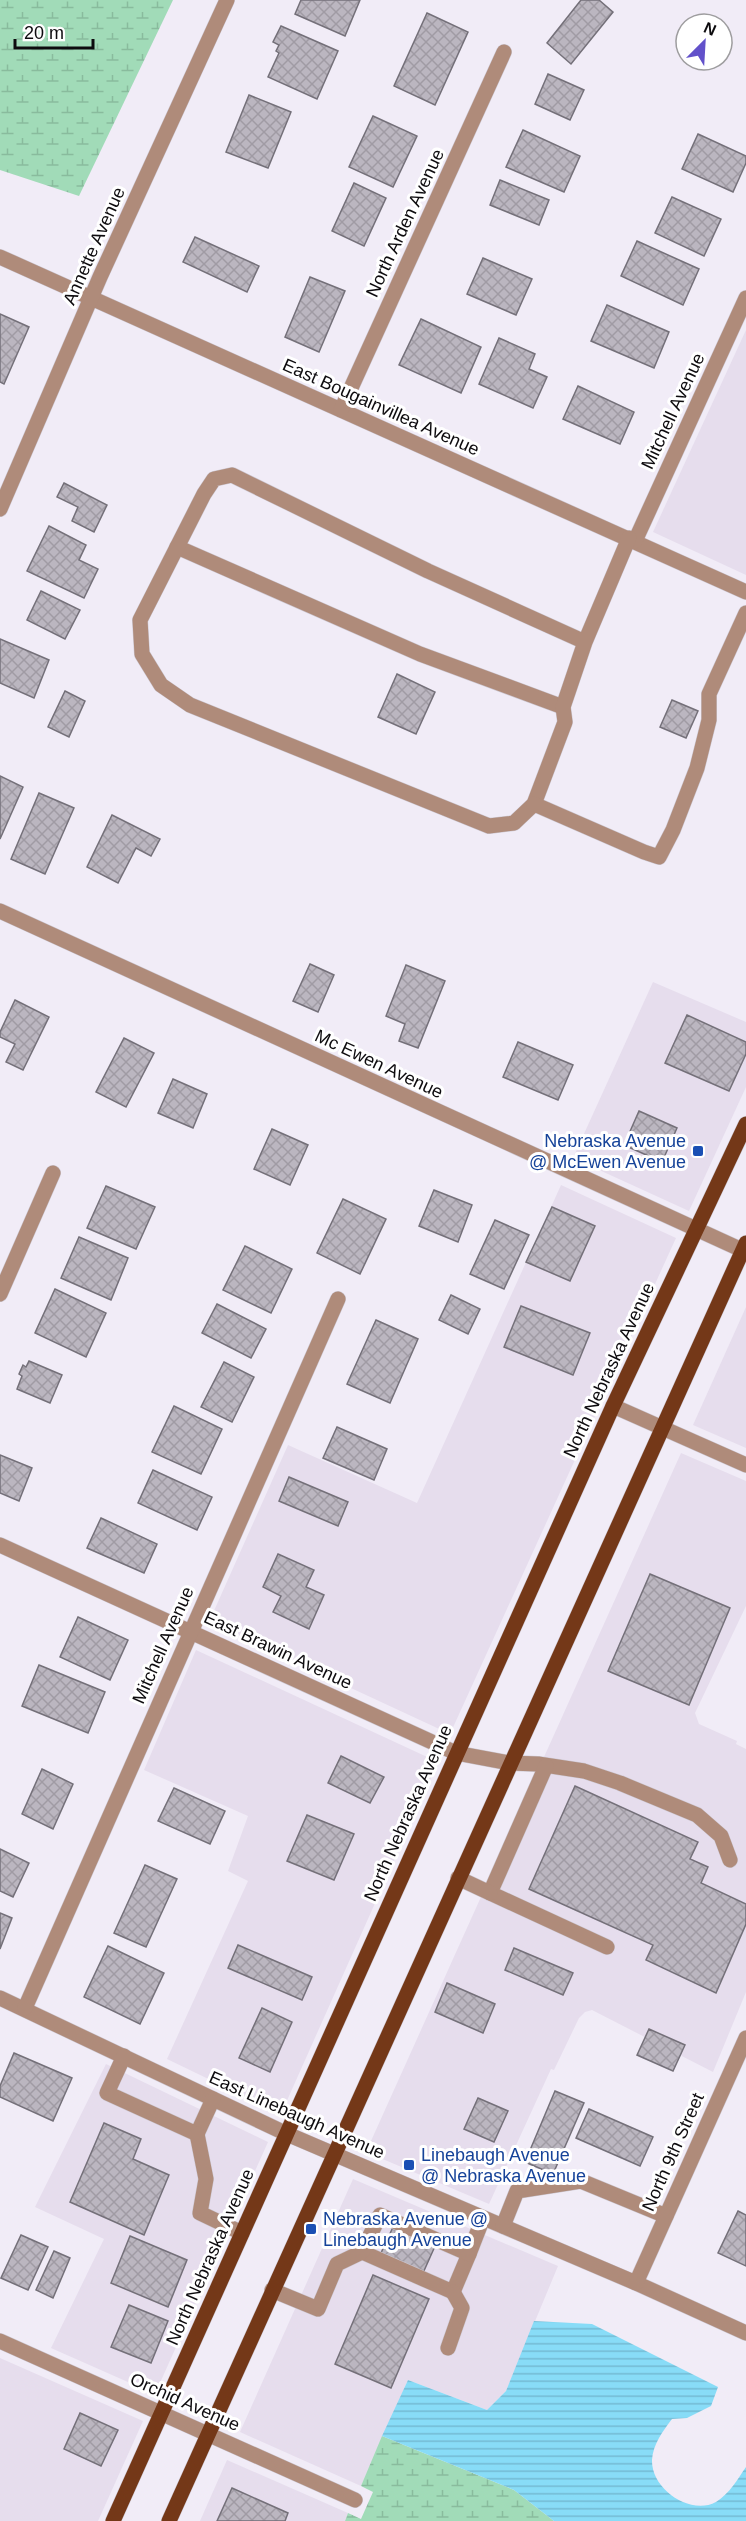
<svg xmlns="http://www.w3.org/2000/svg" width="746" height="2521" viewBox="0 0 746 2521" font-family="Arial,sans-serif">
<defs>
<pattern id="wetland-marsh" width="20" height="14" patternUnits="userSpaceOnUse" patternTransform="scale(1.5)"><rect width="20" height="14" fill="#a1dbb8"/><path d="M1 5h8M5 5V1M11 12h8M15 12V8" fill="none" stroke="#89bb9d"/></pattern>
<pattern id="water-rules" width="6" height="5" patternUnits="userSpaceOnUse" patternTransform="scale(1.5)"><rect width="6" height="5" fill="#88dcf7"/><path d="M0 2.5h6" fill="none" stroke="#74bbd3"/></pattern>
<pattern id="building-cross-hatch" width="8" height="8" patternUnits="userSpaceOnUse" patternTransform="scale(1.5)"><rect width="8" height="8" fill="#bbb6c0"/><path d="M0 0l8 8M0 8l8-8" fill="none" stroke="#a09ba4"/></pattern>
</defs>
<rect width="100%" height="100%" fill="#f1ecf7"/>
<g fill="#e6dded">
<path d="M746,330V575L653,532Z"/>
<path d="M653,982L746,1022V1087L689,1211L573,1158Z"/>
<path d="M561,1185L676,1238L450,1734L209,1622L288,1445L417,1503Z"/>
<path d="M746,1307V1448L693,1425Z"/>
<path d="M681,1453L746,1481V1606L695,1713L699,1724L737,1741L736,1744L746,1749V1992L713,2072L592,2010L585,2012L579,2018L554,2070L551,2069L489,2204L366,2152Z"/>
<path d="M196,1650L438,1762L281,2114L167,2059L248,1881L228,1871L248,1816L144,1770Z"/>
<path d="M106,2064L268,2142L155,2394L51,2348L104,2239L35,2207Z"/>
<path d="M353,2179L558,2266L506,2391L487,2410L408,2380L361,2486L240,2432Z"/>
<path d="M0,2358L143,2421L98,2521H0Z"/>
<path d="M227,2460L348,2513L345,2521H200Z"/>
</g>
<g fill="url(#wetland-marsh)">
<path d="M0,0H173L79,196L0,170Z"/>
<path d="M382,2436L514,2490L554,2521H345L348,2513L361,2519L373,2492L361,2486Z"/>
</g>
<path fill="url(#water-rules)" d="M534,2321L592,2324L718,2387L711,2406L687,2418L672,2419C663,2431 653,2444 652,2460C651,2489 690,2516 716,2502C730,2493 737,2480 746,2467V2521H554L514,2490L382,2436L408,2380L487,2410L506,2391Z"/>
<g fill="url(#building-cross-hatch)" stroke="#747079" stroke-width="1.5">
<path d="M301,0H360L345,36L295,14Z"/>
<path d="M581,0H599L613,12L571,64L547,43Z"/>
<path d="M427,13L468,32L435,105L394,86Z"/>
<path d="M281,26L338,51L317,99L268,77L279,53L276,51L279,45L273,42Z"/>
<path d="M548,74L584,90L570,120L535,104Z"/>
<path d="M249,95L291,112L268,168L226,152Z"/>
<path d="M373,116L417,136L393,187L349,167Z"/>
<path d="M523,130L580,156L564,192L506,167Z"/>
<path d="M698,134L746,156V163L733,192L682,169Z"/>
<path d="M500,180L549,200L539,225L490,205Z"/>
<path d="M354,183L386,198L364,246L332,231Z"/>
<path d="M672,197L721,219L704,256L655,233Z"/>
<path d="M195,237L259,266L247,292L183,262Z"/>
<path d="M637,241L699,269L683,305L621,276Z"/>
<path d="M483,258L532,279L516,315L467,294Z"/>
<path d="M310,277L345,291L319,352L285,337Z"/>
<path d="M607,305L669,332L654,368L591,341Z"/>
<path d="M0,314L29,327L4,384L0,382Z"/>
<path d="M421,319L481,347L461,393L399,365Z"/>
<path d="M499,338L535,354L529,369L547,377L533,408L479,384Z"/>
<path d="M578,386L634,412L620,444L563,419Z"/>
<path d="M64,483L107,505L94,532L72,521L78,507L57,497Z"/>
<path d="M49,526L86,545L79,560L98,569L84,598L27,571Z"/>
<path d="M41,591L80,610L65,639L27,620Z"/>
<path d="M0,639L49,660L34,698L0,683Z"/>
<path d="M397,674L435,692L416,734L378,717Z"/>
<path d="M65,691L85,701L69,737L48,727Z"/>
<path d="M672,700L698,711L686,738L660,727Z"/>
<path d="M0,776L23,787L0,839Z"/>
<path d="M39,793L74,808L45,874L11,859Z"/>
<path d="M112,815L160,839L151,856L136,848L118,883L87,867Z"/>
<path d="M310,964L334,975L318,1012L293,1001Z"/>
<path d="M406,965L445,981L418,1048L399,1041L405,1024L386,1016Z"/>
<path d="M15,1000L49,1017L23,1070L6,1062L15,1044L0,1037V1032Z"/>
<path d="M687,1015L746,1042V1054L729,1091L665,1063Z"/>
<path d="M124,1038L154,1053L126,1107L96,1092Z"/>
<path d="M518,1042L573,1065L558,1100L503,1077Z"/>
<path d="M173,1079L207,1094L193,1128L158,1113Z"/>
<path d="M639,1111L677,1128L662,1162L624,1145Z"/>
<path d="M272,1129L308,1145L290,1185L254,1169Z"/>
<path d="M106,1186L155,1207L136,1249L87,1228Z"/>
<path d="M434,1190L472,1205L458,1242L419,1226Z"/>
<path d="M343,1199L386,1219L360,1274L317,1253Z"/>
<path d="M552,1207L595,1226L570,1281L526,1262Z"/>
<path d="M495,1220L529,1235L504,1289L470,1274Z"/>
<path d="M79,1237L128,1258L111,1300L61,1278Z"/>
<path d="M245,1246L292,1269L271,1313L223,1290Z"/>
<path d="M55,1289L106,1313L86,1357L35,1333Z"/>
<path d="M451,1295L480,1309L468,1334L439,1320Z"/>
<path d="M217,1304L266,1329L251,1358L202,1333Z"/>
<path d="M521,1306L590,1333L573,1375L504,1347Z"/>
<path d="M376,1320L418,1339L390,1403L347,1384Z"/>
<path d="M29,1361L62,1375L50,1403L17,1389L22,1376L19,1374L23,1365L26,1367Z"/>
<path d="M224,1362L254,1377L232,1422L201,1407Z"/>
<path d="M174,1406L222,1429L201,1474L152,1452Z"/>
<path d="M337,1427L387,1449L374,1480L323,1458Z"/>
<path d="M0,1455L32,1468L19,1501L0,1493Z"/>
<path d="M153,1470L212,1497L197,1530L138,1503Z"/>
<path d="M289,1477L348,1502L338,1526L279,1501Z"/>
<path d="M101,1518L157,1544L144,1573L87,1548Z"/>
<path d="M278,1554L314,1570L306,1587L324,1595L309,1629L273,1612L281,1596L263,1587Z"/>
<path d="M650,1574L730,1608L689,1705L608,1671Z"/>
<path d="M78,1617L128,1640L110,1680L60,1657Z"/>
<path d="M39,1665L105,1692L88,1733L22,1706Z"/>
<path d="M341,1756L384,1777L370,1803L328,1783Z"/>
<path d="M42,1769L73,1784L53,1829L22,1814Z"/>
<path d="M575,1786L698,1842L690,1859L708,1867L701,1883L746,1904V1924L716,1993L646,1960L653,1945L529,1889Z"/>
<path d="M174,1788L225,1811L210,1844L158,1821Z"/>
<path d="M307,1815L354,1834L334,1880L287,1861Z"/>
<path d="M0,1849L29,1863L13,1897L0,1891Z"/>
<path d="M145,1865L177,1879L146,1947L114,1933Z"/>
<path d="M0,1913L12,1918L0,1949Z"/>
<path d="M238,1945L312,1977L302,2000L228,1968Z"/>
<path d="M108,1946L164,1973L140,2024L84,1997Z"/>
<path d="M514,1948L573,1973L563,1995L505,1970Z"/>
<path d="M447,1983L495,2004L483,2033L435,2012Z"/>
<path d="M262,2008L292,2022L270,2072L239,2058Z"/>
<path d="M649,2029L685,2045L673,2071L637,2055Z"/>
<path d="M14,2053L72,2078L53,2121L0,2097V2086Z"/>
<path d="M555,2091L584,2103L553,2174L525,2162Z"/>
<path d="M478,2098L508,2111L494,2142L464,2129Z"/>
<path d="M589,2109L653,2137L640,2166L576,2138Z"/>
<path d="M104,2123L141,2139L133,2159L169,2175L144,2235L70,2202Z"/>
<path d="M738,2211L746,2215V2266L718,2253Z"/>
<path d="M394,2225L436,2244L423,2273L381,2253Z"/>
<path d="M21,2235L48,2247L28,2290L1,2278Z"/>
<path d="M130,2236L187,2260L168,2307L111,2283Z"/>
<path d="M54,2251L70,2258L53,2298L36,2290Z"/>
<path d="M373,2275L429,2299L391,2388L335,2364Z"/>
<path d="M129,2305L168,2321L151,2363L111,2347Z"/>
<path d="M80,2413L118,2430L101,2466L64,2449Z"/>
<path d="M232,2488L288,2513L285,2521H217Z"/>
</g>
<g fill="none" stroke-linecap="round" stroke-linejoin="round">
<g stroke="#cdc8d2" stroke-width="16">
<g id="minor">
<path d="M0,257L746,592"/>
<path d="M341,410L504,52"/>
<path d="M0,509L100,277L227,0"/>
<path d="M635,541L746,298"/>
<path d="M177,547L420,654L563,707"/>
<path d="M585,642L428,571L232,475L214,479L204,494L140,620L142,654L161,685L190,705L489,826L514,823L534,804L565,722L563,707L585,642L629,538"/>
<path d="M534,804L644,852L659,857L673,830L697,768L709,720V694L746,613"/>
<path d="M0,911L742,1250"/>
<path d="M0,1294L53,1173"/>
<path d="M613,1406L746,1465"/>
<path d="M0,1545L456,1753L509,1763L538,1764L584,1771L620,1783L697,1815L721,1836L730,1860"/>
<path d="M546,1766L490,1893L607,1947"/>
<path d="M458,1878L490,1893"/>
<path d="M0,1998L287,2134L636,2283L746,2333"/>
<path d="M25,2008L338,1299"/>
<path d="M124,2056L107,2093L197,2134L213,2099"/>
<path d="M197,2134L206,2179L200,2213L242,2233"/>
<path d="M503,2226L517,2191L581,2181L666,2216"/>
<path d="M362,2252L453,2292L469,2254"/>
<path d="M636,2283L746,2038"/>
<path d="M272,2290L318,2309L337,2264L362,2252L380,2215L469,2254L483,2218"/>
<path d="M0,2341L355,2500"/>
<path d="M448,2348L462,2308L453,2292"/>
</g>
</g>
<g stroke="#cdc8d2" stroke-width="16">
<g id="major">
<path d="M113,2521L613,1406L746,1124"/>
<path d="M169,2521L746,1243"/>
</g>
</g>
<use href="#minor" stroke="#af8b7a" stroke-width="15"/>
<use href="#major" stroke="#743818" stroke-width="15"/>
</g>
<g fill="#1a4fb4" stroke="#fff" stroke-width="2">
<rect x="692" y="1145" width="12" height="12" rx="3"/>
<rect x="403" y="2159" width="12" height="12" rx="3"/>
<rect x="305" y="2223" width="12" height="12" rx="3"/>
</g>
<g text-anchor="middle" stroke-width="6" stroke-linejoin="round" paint-order="stroke">
<g font-size="18" fill="#0d0b0e" stroke="#fff">
<text transform="translate(405 223) rotate(-65)" y="6">North Arden Avenue</text>
<text transform="translate(94 246) rotate(-66)" y="6">Annette Avenue</text>
<text transform="translate(381 407) rotate(24)" y="6">East Bougainvillea Avenue</text>
<text transform="translate(673 411) rotate(-65)" y="6">Mitchell Avenue</text>
<text transform="translate(379 1064) rotate(25)" y="6">Mc Ewen Avenue</text>
<text transform="translate(609 1370) rotate(-65)" y="6">North Nebraska Avenue</text>
<text transform="translate(163 1645) rotate(-66)" y="6">Mitchell Avenue</text>
<text transform="translate(278 1650) rotate(25)" y="6">East Brawin Avenue</text>
<text transform="translate(408 1813) rotate(-66)" y="6">North Nebraska Avenue</text>
<text transform="translate(297 2115) rotate(24)" y="6">East Linebaugh Avenue</text>
<text transform="translate(673 2152) rotate(-66)" y="6">North 9th Street</text>
<text transform="translate(210 2257) rotate(-66)" y="6">North Nebraska Avenue</text>
<text transform="translate(185 2402) rotate(24)" y="6">Orchid Avenue</text>
</g>
<g font-size="18" fill="#164399" stroke="#fff" text-anchor="start">
<text x="686" y="1147" text-anchor="end">Nebraska Avenue<tspan x="686" dy="21">@ McEwen Avenue</tspan></text>
<text x="421" y="2161">Linebaugh Avenue<tspan x="421" dy="21">@ Nebraska Avenue</tspan></text>
<text x="323" y="2225">Nebraska Avenue @<tspan x="323" dy="21">Linebaugh Avenue</tspan></text>
</g>
</g>
<g transform="translate(704 42) rotate(24)"><circle r="28" fill="#ffffff" stroke="#9e9d9f" stroke-width="1.5"/>
<path d="M0-4.5L10 22L0 15L-10 22Z" fill="#6251ca"/>
<text y="-9" font-size="16" font-weight="bold" text-anchor="middle" fill="#0d0b0e">N</text>
</g>
<path d="M15 39v9h78v-9" fill="none" stroke="#0d0b0e" stroke-width="3"/>
<text x="24" y="39" font-size="18" fill="#0d0b0e" stroke="#ffffff" stroke-width="4.5" paint-order="stroke">20 m</text>
</svg>
